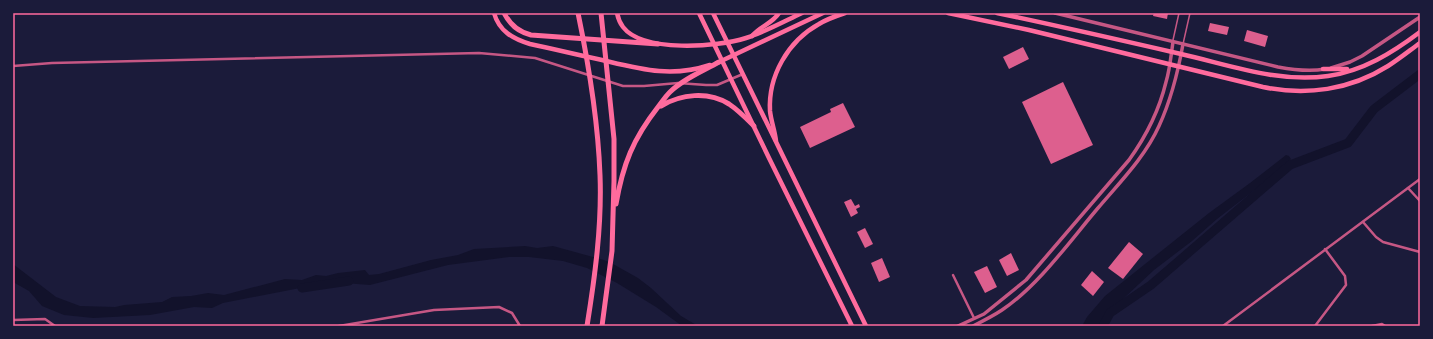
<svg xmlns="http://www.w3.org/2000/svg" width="1433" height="339" viewBox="0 0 1433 339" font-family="'PT Sans',sans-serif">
<rect width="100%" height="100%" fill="#1b1b3a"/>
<g fill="#12122b">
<path d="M1286,155L1289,156L1291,159L1283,168L1217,219L1192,241L1154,270L1123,299L1114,315L1101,326H1082L1087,317L1105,296L1209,213L1250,183Z"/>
<path d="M525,246L537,248L553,246L604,260L613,264L638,278L651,288L681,316L698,326H682L656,307L617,283L587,268L563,261L529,257H509L448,265L370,285L331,282L223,303L212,308L194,307L150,315L93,318L64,315L42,306L29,291L13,282V264L56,297L80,306L115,307L124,305L162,302L172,297L191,296L208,293L224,295L285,279L302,280L316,275L326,276L338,273L365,270L369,275L379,274L431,260L458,255L474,249Z"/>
</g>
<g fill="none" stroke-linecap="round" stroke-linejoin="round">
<g stroke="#12122b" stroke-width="9">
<path d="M302,288L349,281"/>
<path d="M1103,326L1110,313L1151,285L1290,165L1348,143L1374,109L1420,74"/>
</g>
</g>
<g fill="#dd5f8e">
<path d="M1154,13H1168L1167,19L1153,16Z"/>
<path d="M1210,23L1229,27L1227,35L1208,31Z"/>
<path d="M1247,30L1268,36L1265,47L1244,41Z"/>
<path d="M1023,47L1029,59L1009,69L1003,57Z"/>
<path d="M1063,82L1093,145L1051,164L1022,102Z"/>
<path d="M843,103L855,127L810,148L800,127L831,112L830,109Z"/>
<path d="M851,199L855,206L859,204L860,207L856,209L858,213L851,217L844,202Z"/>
<path d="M865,228L873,244L865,248L857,232Z"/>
<path d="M1129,242L1143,254L1123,279L1108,268Z"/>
<path d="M1011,253L1019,270L1007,276L999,260Z"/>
<path d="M882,258L890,277L879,282L871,263Z"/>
<path d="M987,266L997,287L985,293L974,272Z"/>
<path d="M1092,271L1104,282L1093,296L1081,285Z"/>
</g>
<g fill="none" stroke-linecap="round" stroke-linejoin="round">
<g stroke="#c65784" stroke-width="1.5">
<path d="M1173,40L1179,13"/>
<path d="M1183,44L1190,13"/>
</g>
<g stroke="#c65784" stroke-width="2.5">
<path d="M13,66L52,63L479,53L535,58L623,86H644L678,83L706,85H717L743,74"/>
<path d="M1408,188L1420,201"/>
<path d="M1363,222L1376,237L1383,242L1420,252"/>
<path d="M953,275L974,318"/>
<path d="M13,320L45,319L55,326"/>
<path d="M339,326L434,310L499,307L512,313L520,326"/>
<path d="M1223,326L1420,179"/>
<path d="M1315,326L1346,285L1345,276L1325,249"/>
<path d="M1372,326L1382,324L1385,326"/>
</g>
<g stroke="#c65784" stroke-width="3.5">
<path d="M1055,13L1278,67C1294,70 1309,72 1325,69"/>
<path d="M1331,68L1350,62L1362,56L1420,17"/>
<path d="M958,326L984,314L1026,280L1129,160C1147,135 1159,111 1166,82C1170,69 1171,55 1173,42"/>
<path d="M973,326C983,321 993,316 1002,310C1038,286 1070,241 1098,208C1120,182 1145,157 1159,126C1171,100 1178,72 1183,44"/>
</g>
<g stroke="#ff6b9d" stroke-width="4.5">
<path d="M494,13C499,31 513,39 530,44C554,49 578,55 602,60C640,69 671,78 710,65"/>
<path d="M617,13C618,18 620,23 623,27C643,53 718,47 746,38C765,32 783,22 802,13"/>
<path d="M699,13L769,158L852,326"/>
<path d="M713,13L866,326"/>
<path d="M948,13L1029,30L1263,87C1306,96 1350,90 1388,66C1399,59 1409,51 1420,43"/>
<path d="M997,13C1059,26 1120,40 1181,54C1230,65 1277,83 1328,76C1363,71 1392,53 1420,32"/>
<path d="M752,36C760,26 772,24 779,13"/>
<path d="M717,63L823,13"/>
<path d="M1323,69H1347"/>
<path d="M776,141C775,131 771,121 770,111C768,76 788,41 819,24C827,19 836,16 845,13"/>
</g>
<g stroke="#ff6b9d" stroke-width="5">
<path d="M504,13C510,25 518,32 531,35L658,44"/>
<path d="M578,13C589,66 598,120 600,175C602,225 595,276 587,326"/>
<path d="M601,13L614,139V181L612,251L602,326"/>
<path d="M661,106C681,94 708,91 729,104C738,110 746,118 754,126"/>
<path d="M616,204C623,164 633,139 658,107C662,102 665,97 670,92C683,79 703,71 719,62"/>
</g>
</g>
<rect width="1433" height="339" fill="none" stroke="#1b1b3a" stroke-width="28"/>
<rect x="14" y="14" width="1405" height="311" fill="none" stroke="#ff6b9d" stroke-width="1.5"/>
</svg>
